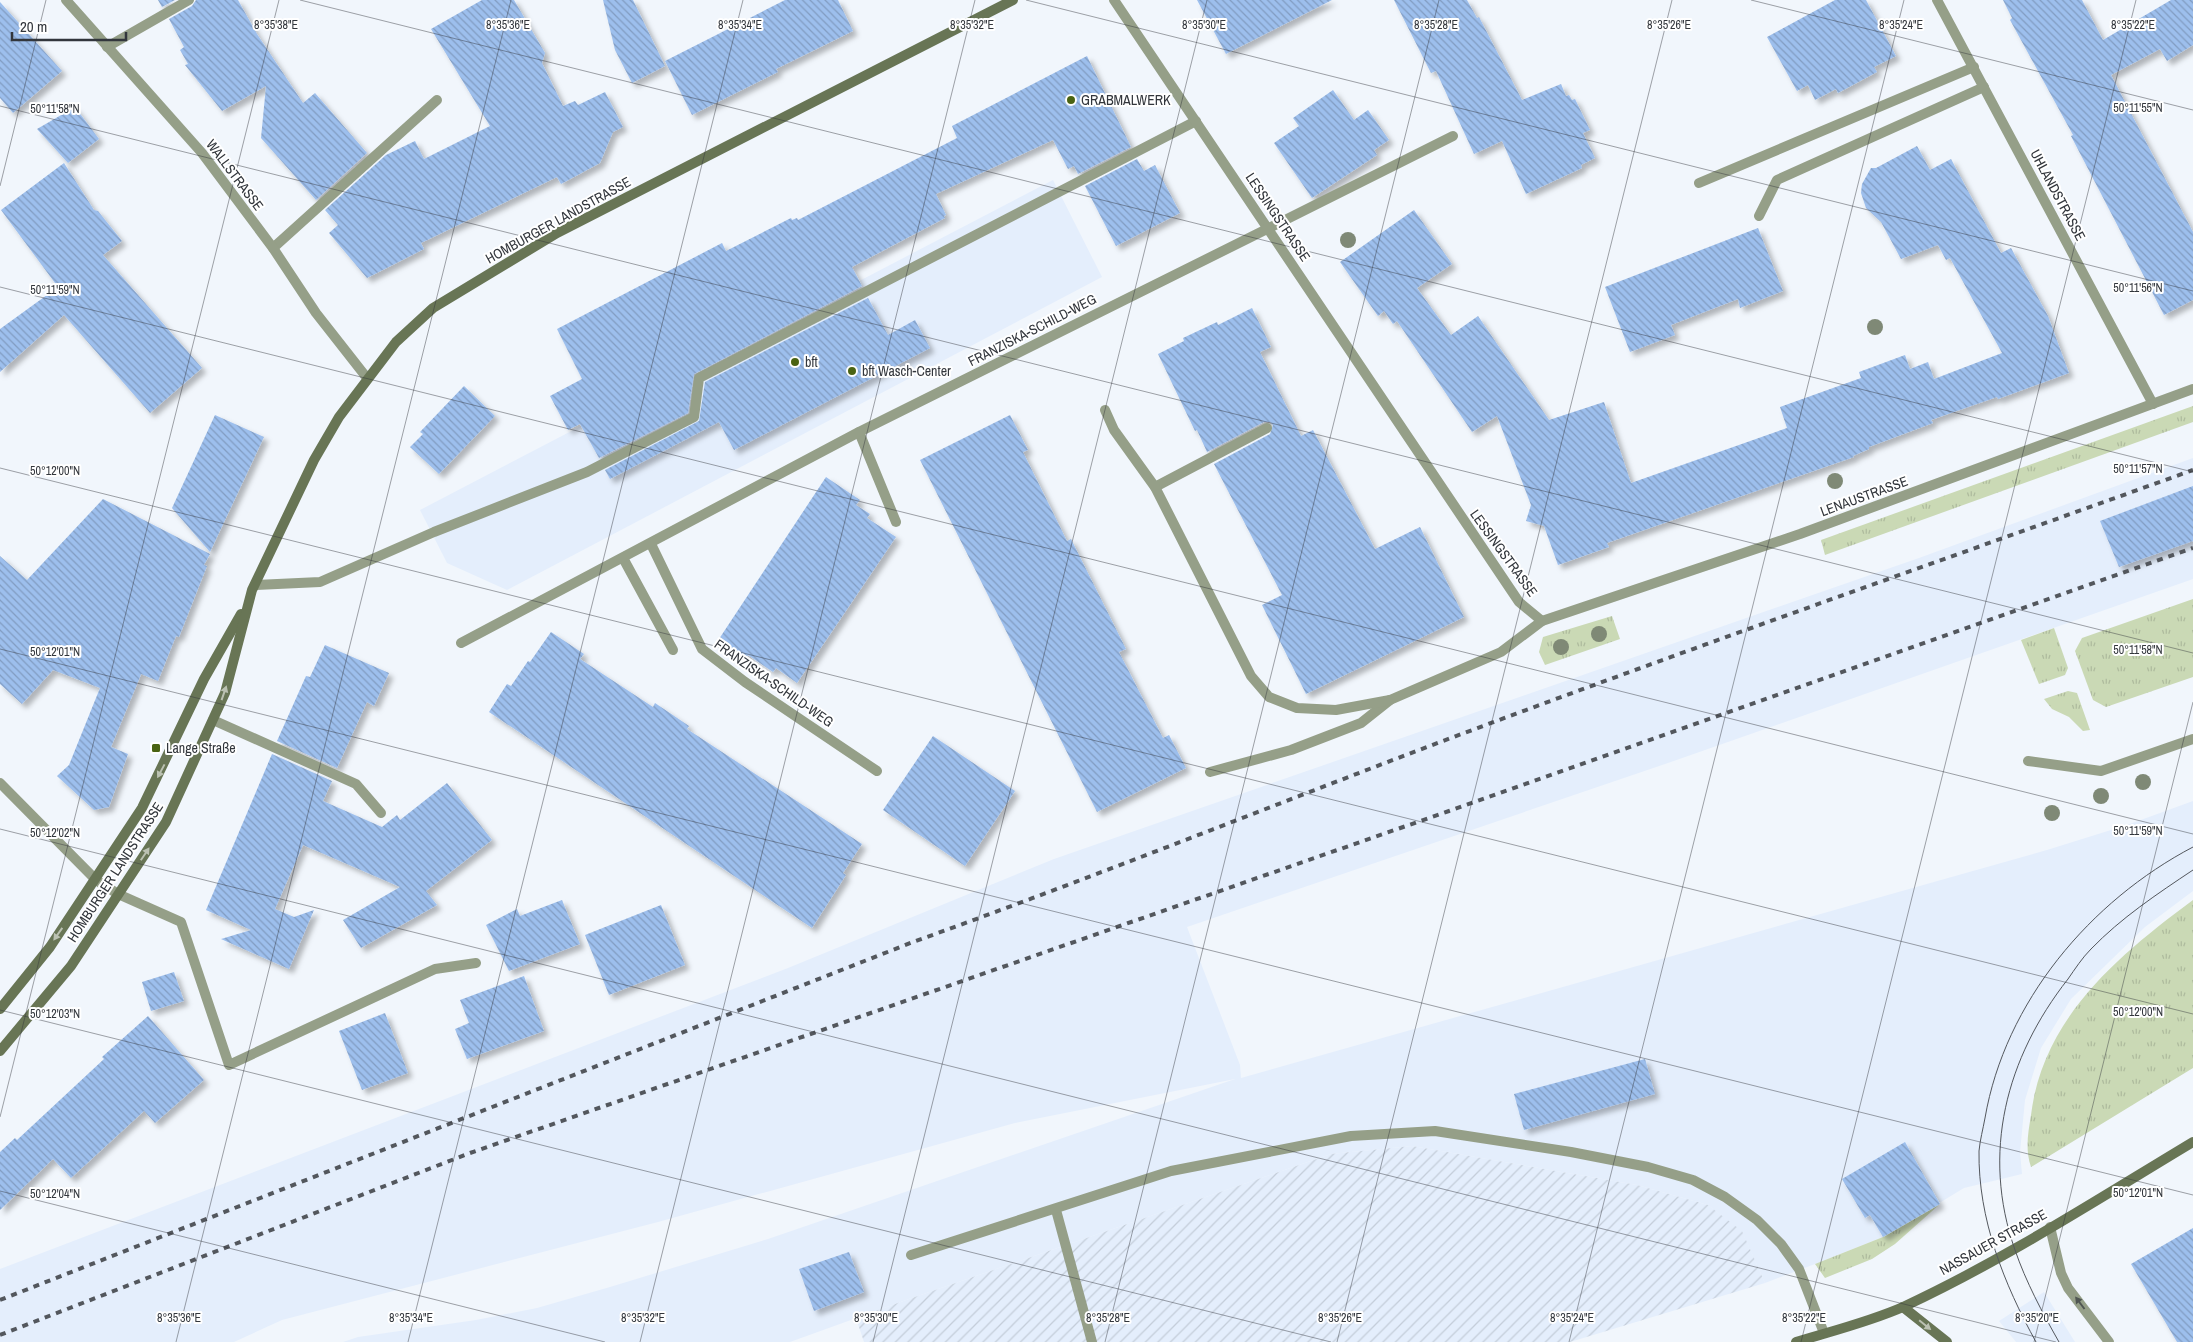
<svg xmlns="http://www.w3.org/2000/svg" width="2193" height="1342" viewBox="0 0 2193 1342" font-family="'Archivo Narrow',sans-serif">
<defs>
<pattern id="industrial-furrows" width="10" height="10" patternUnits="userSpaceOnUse" patternTransform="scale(1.25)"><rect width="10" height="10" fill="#e4eefc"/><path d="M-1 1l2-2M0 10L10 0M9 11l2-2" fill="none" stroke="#c4cdd9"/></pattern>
<pattern id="grass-tufts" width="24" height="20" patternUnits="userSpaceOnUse" patternTransform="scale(1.25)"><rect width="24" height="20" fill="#cad9b5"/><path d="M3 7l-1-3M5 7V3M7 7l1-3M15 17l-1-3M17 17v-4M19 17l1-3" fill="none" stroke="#aebb9d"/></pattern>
<pattern id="building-back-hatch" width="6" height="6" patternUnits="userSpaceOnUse" patternTransform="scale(1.25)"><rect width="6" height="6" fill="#9dbfed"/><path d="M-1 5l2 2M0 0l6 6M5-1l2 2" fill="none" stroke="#819cc1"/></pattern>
<filter id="shadow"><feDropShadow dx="4.5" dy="4.5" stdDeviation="2.5" flood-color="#0004"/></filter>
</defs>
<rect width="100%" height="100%" fill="#f1f6fc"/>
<g fill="#e4eefc">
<path d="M1053,180L1102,277L507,590L447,563L420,510Z"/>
<path d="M2193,458V579L1668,763L1187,927L1240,1065L1241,1078L2047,850L2127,825L2193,801V891L2145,927L2071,999L2041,1048L2025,1100L2020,1152L2022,1174L1964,1188L1883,1237L1815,1264L1765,1283L1742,1232L1708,1205L1637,1185L1412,1146L1331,1154L909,1299L790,1342H343L358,1337L476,1320L537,1308L610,1287L768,1239L1235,1079L1015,1123L658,1222L282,1320L234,1342H0V1269L788,968L1054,859L1919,558Z"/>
<path d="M2044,1292L2075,1342H2016L1999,1321Z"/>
</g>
<path fill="url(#industrial-furrows)" d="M1412,1146L1637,1185L1708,1205L1742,1231L1765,1283L1570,1342H864L856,1318L909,1299L1331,1154Z"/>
<g fill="url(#grass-tufts)">
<path d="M2193,406V422L1825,555L1821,540Z"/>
<path d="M2193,599V677L2106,707L2093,700L2075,651L2082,638Z"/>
<path d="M1612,616L1620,639L1545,665L1539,652L1543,637Z"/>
<path d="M2054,628L2068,668L2065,675L2039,684L2021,640Z"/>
<path d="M2068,691L2077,693L2090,730L2083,731L2069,717L2052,709L2044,699Z"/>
<path d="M2193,900V1068L2031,1167C2025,1149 2028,1134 2031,1115C2043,1017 2119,955 2193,900Z"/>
<path d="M1940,1204L1895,1244L1872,1259L1825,1278L1815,1264L1883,1237Z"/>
</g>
<g fill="url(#building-back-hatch)" filter="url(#shadow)">
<path d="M158,0H175L162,7Z"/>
<path d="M196,0H238L257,34L303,103L315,93L367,153L316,200L261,138L266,86L222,111L185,65L188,64L180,50L184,47L169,19L192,6Z"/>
<path d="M482,0H514L545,53L542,63L563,106L575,101L578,105L605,92L623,127L613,132L600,163L561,184L557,177L421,243L424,249L367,278L329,233L338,225L325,210L386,155L415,141L424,159L490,126L431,29Z"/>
<path d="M603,0H633L665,66L632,83L615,50Z"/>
<path d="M785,0H838L853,31L776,69L778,72L692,115L665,61Z"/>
<path d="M1197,0H1332L1226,54Z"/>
<path d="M1394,0H1467L1477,18L1479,17L1522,100L1561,84L1566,96L1569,95L1572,100L1575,99L1590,130L1583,133L1595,158L1581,165L1582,168L1526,194L1502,141L1474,154L1436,71L1431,73Z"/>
<path d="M1835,0H1866L1896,56L1874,67L1877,72L1838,93L1836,89L1815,100L1808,85L1797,91L1767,37Z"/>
<path d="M2003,0H2082L2103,40L2171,0H2193V45L2167,61L2160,49L2111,75L2193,232V300L2164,315L2071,136L2073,135L2010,20L2012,18Z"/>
<path d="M0,2L62,71L13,113L0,98Z"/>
<path d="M1087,56L1131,147L1078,174L1074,166L1068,169L1053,140L936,194L946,215L944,216L945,218L852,267L862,286L694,374L688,413L599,458L580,424L568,430L550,396L582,379L557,329L722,243L726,251L791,218L792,220L797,218L798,220L957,138L952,126Z"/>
<path d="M1333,90L1354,120L1368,110L1389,140L1374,150L1377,155L1312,198L1274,143L1299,126L1293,118Z"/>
<path d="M75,107L99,139L68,163L37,129Z"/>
<path d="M1917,146L1930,170L1951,159L2001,253L2011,248L2048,316L2069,373L1998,399L1997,397L1931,420L1933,423L1869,447V449L1853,456L1854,457L1607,543L1609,547L1558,565L1544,526L1526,521L1531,505L1497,416L1472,432L1397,321L1393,324L1384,311L1378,316L1340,262L1414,210L1452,264L1417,288L1451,335L1478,316L1549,420L1604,402L1631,483L1787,428L1780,407L1861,378L1859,372L1905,355L1910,369L1928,362L1934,379L2002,353L1950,258L1946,260L1938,245L1901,259L1881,222L1866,208L1861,193L1862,184L1871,168H1876Z"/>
<path d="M1137,159L1144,171L1155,165L1180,213L1116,246L1085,186Z"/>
<path d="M64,163L94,210L98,211L122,241L103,255L202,368L150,413L64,315L0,372V329L58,287L1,210Z"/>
<path d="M1758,228L1783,291L1740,308L1738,299L1671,325L1675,335L1630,352L1605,287Z"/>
<path d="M868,298L888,335L915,320L930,348L734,450L719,422L610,479L605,470L699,421L705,382Z"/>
<path d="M1252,308L1271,347L1260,352L1301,436L1313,430L1375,549L1420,527L1464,617L1306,694L1262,605L1282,595L1214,464L1270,434L1273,425L1270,422H1264L1207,452L1197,430L1195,431L1158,354L1184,341L1183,338L1217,322L1218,325Z"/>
<path d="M464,386L495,416L439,474L410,447L423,434L420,432Z"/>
<path d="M215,415L264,437L210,552L172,508Z"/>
<path d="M1010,415L1028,450L1023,452L1067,541L1071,539L1126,649L1119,652L1163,738L1169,735L1186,768L1097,812L920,460Z"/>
<path d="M826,477L860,500L856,505L870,514L867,518L896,537L797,683L776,668L773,672L748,655L746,658L719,639Z"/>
<path d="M2193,486V541L2119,567L2100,521Z"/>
<path d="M103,499L210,554L204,565L207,566L179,637L176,636L158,681L141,674L140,677L111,747L128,754L109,807L94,810L57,776L69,765L100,688L53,670L22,704L0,684V556L27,580Z"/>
<path d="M551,632L584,654L580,659L653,707L655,703L689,726L687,729L862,844L843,873L846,875L812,928L489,712L507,684L511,686L528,661L530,662Z"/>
<path d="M325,645L389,673L374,706L367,702L337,768L277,741L306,676L310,677Z"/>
<path d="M933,736L1015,791L965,866L883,810Z"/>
<path d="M272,754L332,781L323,801L382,827L397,815L400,820L447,783L492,840L426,891L437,905L361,948L343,920L400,887L303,845L275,909L294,917L314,910L289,969L221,939L251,930L206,910Z"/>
<path d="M562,900L580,944L509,971L486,925L517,909L520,916Z"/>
<path d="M661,905L685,965L609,995L585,935Z"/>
<path d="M174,972L184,1001L151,1011L142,982Z"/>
<path d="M524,976L544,1031L467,1059L455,1029L469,1023L460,1000Z"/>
<path d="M385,1013L408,1073L362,1090L339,1031Z"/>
<path d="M148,1016L204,1080L155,1123L144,1111L71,1178L53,1159L0,1210V1152L15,1138L17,1140L104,1059L102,1057Z"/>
<path d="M1645,1059L1655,1094L1524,1130L1514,1094Z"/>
<path d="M1905,1142L1940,1204L1883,1237L1870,1215L1865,1218L1842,1179Z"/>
<path d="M2193,1228V1342H2177L2131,1264Z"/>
<path d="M849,1252L864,1292L814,1311L799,1269Z"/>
</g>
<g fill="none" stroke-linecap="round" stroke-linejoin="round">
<g stroke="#959f88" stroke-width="10">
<path d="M107,47L189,0"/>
<path d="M1699,183L1974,67"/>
<path d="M1759,216L1777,180L1984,87"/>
<path d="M1269,228L1453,136"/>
<path d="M273,248L437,100"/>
<path d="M859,432L896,522"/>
<path d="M1155,487L1267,428"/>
<path d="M623,558L673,650"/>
<path d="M256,585L320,582L434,532L587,472L694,417L699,378L1196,121"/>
<path d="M213,720L356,784L381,813"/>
<path d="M1210,772L1291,750L1361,723L1390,700"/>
<path d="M118,894L181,922L229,1065L435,969L476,963"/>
<path d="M1056,1210L1092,1342"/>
<path d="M911,1255L1171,1171L1351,1136L1435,1131L1571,1152L1648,1167L1693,1180L1725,1197L1757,1220L1781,1244L1799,1269L1824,1333"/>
</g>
<g stroke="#959f88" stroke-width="10">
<path d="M66,0L202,153L273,248L316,313L367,378"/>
<path d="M1114,0L1519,602L1542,621"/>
<path d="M1937,0L2153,404"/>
<path d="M1105,410L1114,430L1155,487L1251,676L1269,697L1297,708L1336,710L1390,700L1501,652L1542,621L1800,534L2193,389"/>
<path d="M651,544L702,649L745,682L877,771"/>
<path d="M461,643L859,432L1269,228"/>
<path d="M2028,761L2101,771L2193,739"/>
<path d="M0,783L96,880L118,894"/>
<path d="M2050,1227L2061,1273L2068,1288L2109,1342"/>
</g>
<g stroke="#687555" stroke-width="10">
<path d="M0,1009L50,947L142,808L204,679L241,614"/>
<path d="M0,1051L71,966L166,822L225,693L252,590L314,460L339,417L396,342L433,308L557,233L1013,0"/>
<path d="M1903,1307L1947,1342"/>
<path d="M1796,1342C1832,1331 1869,1322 1903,1307C2004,1260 2098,1199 2193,1142"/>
</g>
<g stroke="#53575d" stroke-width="1">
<path d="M2036,1342C2004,1284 1978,1219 1979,1151C1980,1140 1983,1129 1985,1118C2005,1002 2090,901 2193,847"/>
<path d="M2059,1342C2042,1312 2026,1282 2015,1250C1981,1153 2006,1058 2068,979C2075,969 2082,958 2091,949C2121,918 2157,894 2193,870"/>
</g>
<g stroke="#53575d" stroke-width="4" stroke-dasharray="6 6" stroke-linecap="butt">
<path d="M0,1300L913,942C1083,881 1251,814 1419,750C1676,653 1935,563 2193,470"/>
<path d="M0,1335L470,1153L1449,811L2193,548"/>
</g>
</g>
<g fill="#7f8976">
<circle cx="1348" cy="240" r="8"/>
<circle cx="1875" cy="327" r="8"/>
<circle cx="1835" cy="481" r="8"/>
<circle cx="1599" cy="634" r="8"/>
<circle cx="1561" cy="647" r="8"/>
<circle cx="2143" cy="782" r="8"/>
<circle cx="2101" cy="796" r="8"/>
<circle cx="2052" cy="813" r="8"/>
</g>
<defs><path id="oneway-solid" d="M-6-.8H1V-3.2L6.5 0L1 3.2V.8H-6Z" transform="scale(1.25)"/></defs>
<g fill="#bbc1b2">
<use href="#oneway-solid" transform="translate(224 693) rotate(-71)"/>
<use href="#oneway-solid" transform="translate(161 771) rotate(118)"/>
<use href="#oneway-solid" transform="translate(145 854) rotate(-56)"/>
<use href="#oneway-solid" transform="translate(58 934) rotate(125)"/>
<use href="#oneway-solid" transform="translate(1925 1325) rotate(39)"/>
</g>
<use fill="#505653" href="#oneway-solid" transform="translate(2080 1303) rotate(-127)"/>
<path fill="none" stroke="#32363c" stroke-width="1" stroke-opacity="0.45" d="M300,0L2193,472M1026,0L2193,291M1751,0L2193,110M0,106L2193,653M0,186L46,0M0,287L2193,834M0,468L2193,1014M0,649L2193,1195M0,829L2056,1342M0,1010L1331,1342M0,1117L279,0M0,1191L605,1342M176,1342L511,0M408,1342L743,0M640,1342L975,0M873,1342L1207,0M1105,1342L1439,0M1337,1342L1672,0M1569,1342L1904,0M1801,1342L2136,0M2034,1342L2193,702"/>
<g fill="#4a6313" stroke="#fff" stroke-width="2">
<circle cx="1071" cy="100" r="5"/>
<circle cx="795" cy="362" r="5"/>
<circle cx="852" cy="371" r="5"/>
<rect x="151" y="743" width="10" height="10" rx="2.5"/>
</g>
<g text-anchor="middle" stroke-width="4" stroke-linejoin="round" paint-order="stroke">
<g font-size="14" fill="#32363c" stroke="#fff" text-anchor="start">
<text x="1081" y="105">GRABMALWERK</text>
<text x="805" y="367">bft</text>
<text x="862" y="376">bft Wasch-Center</text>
<text x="166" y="753">Lange Straße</text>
</g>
<g font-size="14" fill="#32363c" stroke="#fff">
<text transform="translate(235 175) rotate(53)" y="5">WALLSTRASSE</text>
<text transform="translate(2058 195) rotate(62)" y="5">UHLANDSTRASSE</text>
<text transform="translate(1278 217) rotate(56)" y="5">LESSINGSTRASSE</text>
<text transform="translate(558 220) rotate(-29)" y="5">HOMBURGER LANDSTRASSE</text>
<text transform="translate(1032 330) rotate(-27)" y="5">FRANZISKA-SCHILD-WEG</text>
<text transform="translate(1864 496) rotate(-20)" y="5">LENAUSTRASSE</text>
<text transform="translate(1504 553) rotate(54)" y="5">LESSINGSTRASSE</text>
<text transform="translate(774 683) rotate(35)" y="5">FRANZISKA-SCHILD-WEG</text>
<text transform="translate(115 872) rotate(-57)" y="5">HOMBURGER LANDSTRASSE</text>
<text transform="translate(1993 1242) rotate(-29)" y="5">NASSAUER STRASSE</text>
</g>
</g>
<g font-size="12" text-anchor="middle" fill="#32363c" stroke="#fff" stroke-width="4" stroke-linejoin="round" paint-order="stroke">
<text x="276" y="29">8°35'38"E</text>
<text x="508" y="29">8°35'36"E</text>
<text x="740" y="29">8°35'34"E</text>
<text x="972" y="29">8°35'32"E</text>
<text x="1204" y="29">8°35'30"E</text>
<text x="1436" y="29">8°35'28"E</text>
<text x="1669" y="29">8°35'26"E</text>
<text x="1901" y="29">8°35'24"E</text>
<text x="2133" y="29">8°35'22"E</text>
<text x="2138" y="112">50°11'55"N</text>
<text x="55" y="113">50°11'58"N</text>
<text x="2138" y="292">50°11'56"N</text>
<text x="55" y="294">50°11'59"N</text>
<text x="2138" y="473">50°11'57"N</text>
<text x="55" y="475">50°12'00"N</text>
<text x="2138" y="654">50°11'58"N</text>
<text x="55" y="656">50°12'01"N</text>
<text x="2138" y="835">50°11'59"N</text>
<text x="55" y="837">50°12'02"N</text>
<text x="2138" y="1016">50°12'00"N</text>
<text x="55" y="1018">50°12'03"N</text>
<text x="2138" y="1197">50°12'01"N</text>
<text x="55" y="1198">50°12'04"N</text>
<text x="179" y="1322">8°35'36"E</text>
<text x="411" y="1322">8°35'34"E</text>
<text x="643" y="1322">8°35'32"E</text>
<text x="876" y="1322">8°35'30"E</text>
<text x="1108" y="1322">8°35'28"E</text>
<text x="1340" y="1322">8°35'26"E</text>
<text x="1572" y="1322">8°35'24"E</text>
<text x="1804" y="1322">8°35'22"E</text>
<text x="2037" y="1322">8°35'20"E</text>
</g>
<path d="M12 32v8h114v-8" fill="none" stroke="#32363c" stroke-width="2.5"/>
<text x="20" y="32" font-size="15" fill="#32363c" stroke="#ffffff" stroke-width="4" paint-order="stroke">20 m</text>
</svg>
